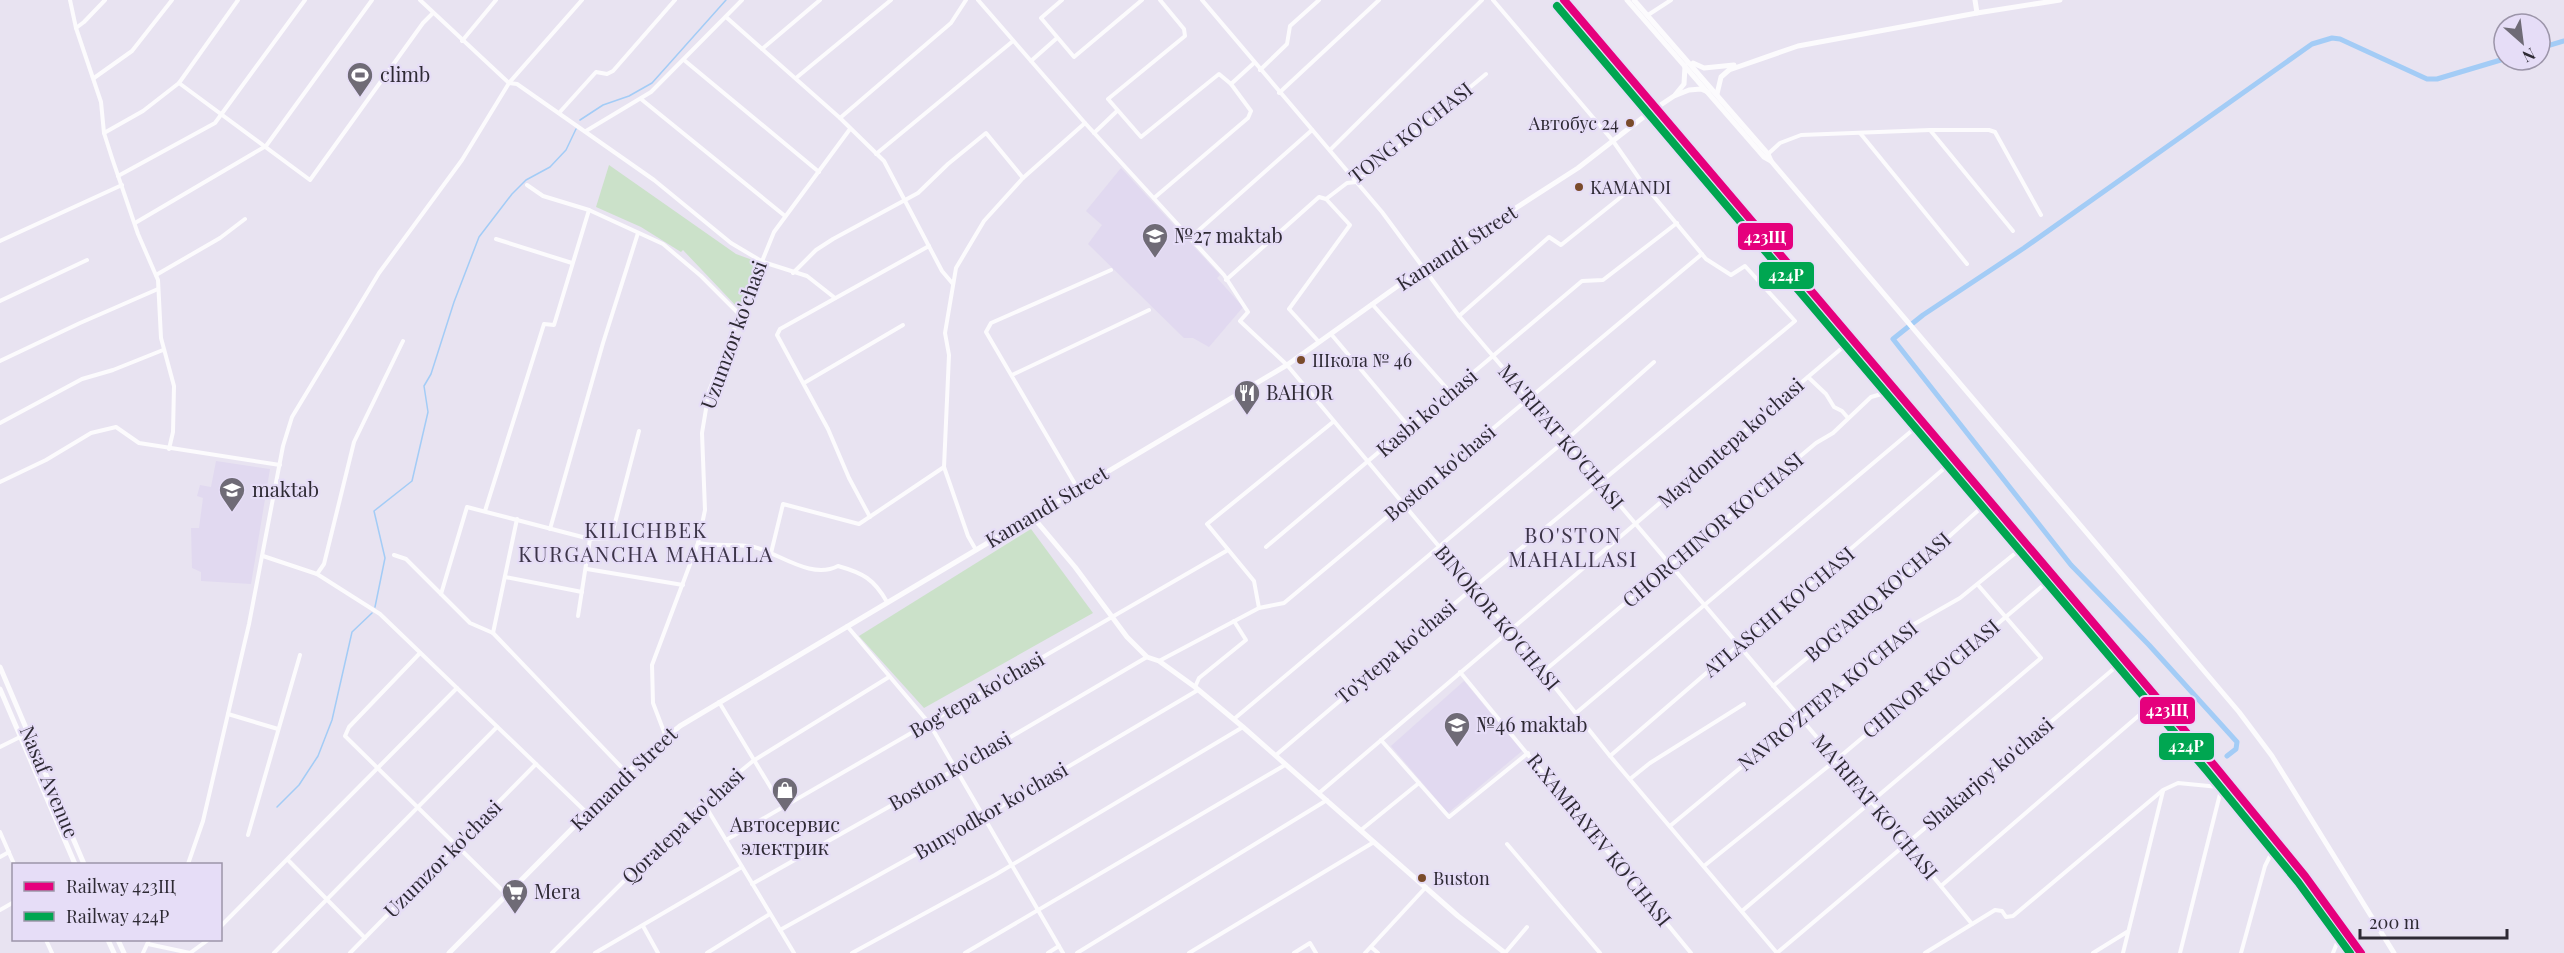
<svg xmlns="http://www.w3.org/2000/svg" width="2564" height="953" viewBox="0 0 2564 953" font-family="'Playfair Display',serif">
<rect width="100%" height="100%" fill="#e8e3f1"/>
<g fill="#e1d9f0">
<path d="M1121,168L1220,275L1217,278L1243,307L1209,347L1193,338H1184L1088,244L1102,225L1086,211Z"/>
<path d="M216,461L270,469L251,584L201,581V572L192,568L191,528H199L203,498L197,496L200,485L211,487Z"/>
<path d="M1464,681L1522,751L1448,813L1391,746Z"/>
</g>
<g fill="#cbe1c9">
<path d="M609,165L736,254L758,262L739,309L683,250L681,252L641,227L596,207Z"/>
<path d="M1031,529L1093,613L924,708L859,636Z"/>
</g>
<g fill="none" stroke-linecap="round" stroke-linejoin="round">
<g stroke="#a3ccf6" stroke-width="1.5">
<path d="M580,120L603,105L629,96L652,83L726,0"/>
<path d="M375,607L385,558L374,511L412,481L428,412L424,386L431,374L454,302L479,237L512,194L526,180L550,167L566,150L576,129"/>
<path d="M277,807L299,785L318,756L332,720L352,632L372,613"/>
</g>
<g stroke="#a3ccf6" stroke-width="5">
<path d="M2540,48L2564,41"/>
<path d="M2227,756L2236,749L2237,742L2149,645L2071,565L1893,339L1923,315L2024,248L2312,44L2332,38L2340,39L2427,79H2437L2504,59"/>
</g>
<g stroke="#fcfbfd" stroke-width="4">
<path d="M70,0L76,28L101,102L104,133L112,158L138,234L158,280L161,338L174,386L173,432L169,449"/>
<path d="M420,0L509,83L517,84L654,180L731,243L763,262L807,276L835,298"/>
<path d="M978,0L1085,123L1224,275L1248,312L1240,321L1287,365L1509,630L1610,756L1777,953"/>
<path d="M1062,0L1041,18L1074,57L1142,0"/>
<path d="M1202,0L1382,212L1459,316L1871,801L1972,924"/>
<path d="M1648,15L1671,0"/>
<path d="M726,17L840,118L884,161L942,271L953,284"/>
<path d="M76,28L84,22L105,0"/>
<path d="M462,41L496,0"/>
<path d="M762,49L820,0"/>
<path d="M684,60L819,172"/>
<path d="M1031,61L1057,38"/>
<path d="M1260,70L1287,44L1290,26L1319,0"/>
<path d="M94,78L132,51L172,0"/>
<path d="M796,78L891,0"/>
<path d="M179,83L310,180L423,23L433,13"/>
<path d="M1231,84L1254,63"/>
<path d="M1279,93L1379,0"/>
<path d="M641,99L785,216"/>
<path d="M1650,112C1682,148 1718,184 1747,223C1786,275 1821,329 1868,373L2243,812L2320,909L2350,953"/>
<path d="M559,113L596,72L607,74L613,71L675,0"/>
<path d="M840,118L951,23L966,0"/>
<path d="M1930,130L2013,231"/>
<path d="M586,131L651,92L742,0"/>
<path d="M104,133L143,111L179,83L238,0"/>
<path d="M1094,133L1117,111"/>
<path d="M1860,133L1967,264"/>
<path d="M1330,150L1482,0"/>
<path d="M876,154L1013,41"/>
<path d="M1768,154L1780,143L1801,135L1930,130H1989L1995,132L2041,215"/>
<path d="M118,176L215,123L305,0"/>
<path d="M527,185L543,196L589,210L663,244L701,276L741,316"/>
<path d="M1154,198L1248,118L1251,111L1231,84L1219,74L1141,137L1108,99L1185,36L1184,29L1160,0"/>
<path d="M135,223L266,146L372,0"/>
<path d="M1190,238L1312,130"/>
<path d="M496,239L572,263"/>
<path d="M0,241L122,185"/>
<path d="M793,273L816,250L833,239L918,193L948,164L986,133L1023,178"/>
<path d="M156,275L220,238L245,219"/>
<path d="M1226,280L1319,197L1326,199L1347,183L1356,182L1486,74"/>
<path d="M0,301L87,260"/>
<path d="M1372,304L1451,393"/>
<path d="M1459,316L1549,237L1561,245L1641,181"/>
<path d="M1331,334L1410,428"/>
<path d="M1319,342L1289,309L1350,225L1326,199"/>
<path d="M0,361L80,323L158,289"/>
<path d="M1012,375L1149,310"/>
<path d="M1808,377L1826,394L1834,407L1842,411L1848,418"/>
<path d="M804,383L903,325"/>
<path d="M0,423L82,379L113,370L163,350"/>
<path d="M0,482L46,460L91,433L116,427L139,443L280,465"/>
<path d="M1078,489L986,332L991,323L1111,270"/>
<path d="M485,511L544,324L554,325L589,210"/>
<path d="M870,517L849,478L828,429L777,335L780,329L929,246"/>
<path d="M550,529L603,343L638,233"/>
<path d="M698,543C716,547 735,543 754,547C779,553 811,580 838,566C863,573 874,579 887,602"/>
<path d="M1266,547L1582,281L1603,280L1677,223"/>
<path d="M976,550L968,536L944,467L949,355L945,333L956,268L984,221L1023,178L1085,123"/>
<path d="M771,553L783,504L859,524L944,467"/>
<path d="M394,555L406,559L470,623L493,633L627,773"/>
<path d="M263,556L317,574L380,614L587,813"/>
<path d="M587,569L683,585"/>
<path d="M317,574L324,564L354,442L403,341"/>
<path d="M505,577L582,592"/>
<path d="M441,594L467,507L590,539L611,538L639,431"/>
<path d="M1259,608L1254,581L1207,524L1333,422"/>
<path d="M578,616L590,539"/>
<path d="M847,626L929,723L1063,953"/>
<path d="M493,633L517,519"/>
<path d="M420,653L349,727L345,736L507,895"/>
<path d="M1159,661L1259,608L1284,603L1702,254"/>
<path d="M1460,672L1691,953"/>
<path d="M1543,672L1816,443L1833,433L1871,397L1885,393"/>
<path d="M1773,686L1812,654L1830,643L1982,507"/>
<path d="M1195,687L1199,678L1246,640L1234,621"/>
<path d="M719,702L783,808"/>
<path d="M1576,713L1915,428"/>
<path d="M228,714L278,729"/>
<path d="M1234,719L1566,440L1654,362"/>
<path d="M666,737L653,703L652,665L698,543L705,510L702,433L709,391L774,232L850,129"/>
<path d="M1381,740L1449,817L1528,753"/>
<path d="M0,747L20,737"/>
<path d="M1276,755L1473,588L1795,321L1745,266L1731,275L1706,259L1641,181L1613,141L1493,0"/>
<path d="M1610,756L1947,466"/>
<path d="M1630,779L1650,763L1744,704"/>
<path d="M1319,793L1842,348"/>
<path d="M703,802L794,953"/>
<path d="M1670,826L1866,664L1902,631L1960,598L2018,551"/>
<path d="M1361,830L1419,783"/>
<path d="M0,832L14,864"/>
<path d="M248,835L300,655"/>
<path d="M726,840L1228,550"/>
<path d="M1507,844L1600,953"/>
<path d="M0,857L9,852"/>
<path d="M288,860L365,938"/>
<path d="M188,864L203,821L249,624L283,446L292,417L379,273L462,160L509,83L582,0"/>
<path d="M1704,866L1836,760L2046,583"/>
<path d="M752,884L956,769L1147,657"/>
<path d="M1941,886L2151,705"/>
<path d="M0,910L14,902"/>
<path d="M1742,911L2041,658L1978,585"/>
<path d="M643,926L658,953"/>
<path d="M220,927L457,688"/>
<path d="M780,930L983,817L1198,690"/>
<path d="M46,940L52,953"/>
<path d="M148,944L190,953L208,940"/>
<path d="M1371,947L1378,953"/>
<path d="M143,953L149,940"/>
<path d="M274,953L497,727"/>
<path d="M350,953L536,764"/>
<path d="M552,953L703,802L753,761L889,677"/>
<path d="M595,953L742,867"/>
<path d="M707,953L770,914"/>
<path d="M852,953L995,875L1243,727"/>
<path d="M965,953L1285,765"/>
<path d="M1048,953L1059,946"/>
<path d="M1077,953L1327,800"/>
<path d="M1189,953L1374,842"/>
<path d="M1294,953L1310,943L1316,953"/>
<path d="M1365,953L1426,887"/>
<path d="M1505,953L1527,927"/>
<path d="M1777,953L2117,666"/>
<path d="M1925,953L1995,910L2002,911L2006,917L2013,916L2163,790L2178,783L2219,787"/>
<path d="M2093,953L2127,932"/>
<path d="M2123,953L2163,791"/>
<path d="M2180,953L2221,790"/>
<path d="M2241,953L2265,866L2273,850"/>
<path d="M2333,953L2339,938"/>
</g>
<g stroke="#fcfbfd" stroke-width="5">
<path d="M1627,0L1764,157L1771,161"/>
<path d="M1634,0L1768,154L1771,161L2239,712L2272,756L2394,953"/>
<path d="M1975,0L1977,13"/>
<path d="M1693,63L1704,68L1734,65"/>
<path d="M1717,94L1721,77L1729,70L1798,46L1977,13L2060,0"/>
<path d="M1675,95L1684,84L1685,66"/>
<path d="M1032,516L1075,567L1127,637L1147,657L1159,661L1195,687L1243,727L1458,916L1505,953"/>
<path d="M0,667L84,864"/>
<path d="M0,689L75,864"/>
<path d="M108,940L114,953"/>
<path d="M118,940L124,953"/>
<path d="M449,953L642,758L680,726L1287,365L1423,268L1578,168L1650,112L1674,96L1689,90L1701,89L1708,92"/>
</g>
<g stroke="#e6ddf7" stroke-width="12">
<path id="rail-1" d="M1564,0L2214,765L2305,876L2361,953"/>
</g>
<g stroke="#e6ddf7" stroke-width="12">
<path id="rail-2" d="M1557,6L2207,771L2298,882L2350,953"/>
</g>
<use href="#rail-1" stroke="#e5007d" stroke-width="8"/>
<use href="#rail-2" stroke="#00a651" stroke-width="8"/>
</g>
<defs>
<g id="stadium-pin" transform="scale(1.35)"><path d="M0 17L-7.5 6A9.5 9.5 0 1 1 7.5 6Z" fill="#6f6b76" stroke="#e6ddf7"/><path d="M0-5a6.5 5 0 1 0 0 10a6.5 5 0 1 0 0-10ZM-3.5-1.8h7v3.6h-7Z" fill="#fff"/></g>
<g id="school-pin" transform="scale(1.35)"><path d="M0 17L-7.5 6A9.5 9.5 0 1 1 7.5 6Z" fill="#6f6b76" stroke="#e6ddf7"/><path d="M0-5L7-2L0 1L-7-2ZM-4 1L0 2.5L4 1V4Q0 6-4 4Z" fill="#fff"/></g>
<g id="restaurant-pin" transform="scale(1.35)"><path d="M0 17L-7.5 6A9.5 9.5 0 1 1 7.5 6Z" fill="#6f6b76" stroke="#e6ddf7"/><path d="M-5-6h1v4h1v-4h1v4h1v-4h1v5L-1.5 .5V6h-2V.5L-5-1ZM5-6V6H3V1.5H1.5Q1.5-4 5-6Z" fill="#fff"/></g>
<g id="shop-pin" transform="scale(1.35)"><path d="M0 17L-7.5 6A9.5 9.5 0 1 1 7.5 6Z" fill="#6f6b76" stroke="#e6ddf7"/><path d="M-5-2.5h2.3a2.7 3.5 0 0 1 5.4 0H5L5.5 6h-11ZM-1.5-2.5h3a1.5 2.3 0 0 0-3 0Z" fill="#fff"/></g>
<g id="supermarket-pin" transform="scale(1.35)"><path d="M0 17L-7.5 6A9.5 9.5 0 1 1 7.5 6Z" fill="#6f6b76" stroke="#e6ddf7"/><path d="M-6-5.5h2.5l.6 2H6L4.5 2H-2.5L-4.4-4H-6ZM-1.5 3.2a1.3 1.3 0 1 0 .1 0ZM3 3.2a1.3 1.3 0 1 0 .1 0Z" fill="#fff"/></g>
</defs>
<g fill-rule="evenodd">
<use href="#stadium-pin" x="360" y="75"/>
<use href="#school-pin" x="1155" y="236"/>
<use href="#restaurant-pin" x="1247" y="393"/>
<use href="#school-pin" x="232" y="490"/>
<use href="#school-pin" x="1457" y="725"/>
<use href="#shop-pin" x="785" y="790"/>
<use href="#supermarket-pin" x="515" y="892"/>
</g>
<g fill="#7a4b2a" stroke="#e6ddf7" stroke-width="2">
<circle cx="1630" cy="123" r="5"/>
<circle cx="1579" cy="187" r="5"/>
<circle cx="1301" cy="360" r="5"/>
<circle cx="1422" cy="878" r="5"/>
</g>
<g text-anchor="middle" stroke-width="4.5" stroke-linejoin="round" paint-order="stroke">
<g font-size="18" fill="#2e2a34" stroke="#e6ddf7" text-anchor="start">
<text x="1619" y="130" text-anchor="end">Автобус 24</text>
<text x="1590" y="194">KAMANDI</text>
<text x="1312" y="367">Школа № 46</text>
<text x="1433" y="885">Buston</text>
</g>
<g font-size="20" fill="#2e2a34" stroke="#e6ddf7" text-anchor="start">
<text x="380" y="82">climb</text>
<text x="1174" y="243">№27 maktab</text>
<text x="1266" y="400">BAHOR</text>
<text x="252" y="497">maktab</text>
<text x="1476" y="732">№46 maktab</text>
<text x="785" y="832" text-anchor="middle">Автосервис<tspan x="785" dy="23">электрик</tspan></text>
<text x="534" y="899">Мега</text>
</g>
<g font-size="20" fill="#2e2a34" stroke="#e6ddf7">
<text transform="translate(1411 133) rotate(-38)" y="7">TONG KO'CHASI</text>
<text transform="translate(1457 248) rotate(-33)" y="7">Kamandi Street</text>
<text transform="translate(734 335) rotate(-70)" y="7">Uzumzor ko'chasi</text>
<text transform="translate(1427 413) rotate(-40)" y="7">Kasbi ko'chasi</text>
<text transform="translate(1561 437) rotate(50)" y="7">MA'RIFAT KO'CHASI</text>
<text transform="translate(1731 443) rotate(-41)" y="7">Maydontepa ko'chasi</text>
<text transform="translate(1440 473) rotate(-40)" y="7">Boston ko'chasi</text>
<text transform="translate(1047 507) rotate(-31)" y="7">Kamandi Street</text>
<text transform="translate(1713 530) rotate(-40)" y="7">CHORCHINOR KO'CHASI</text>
<text transform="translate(1878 597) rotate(-41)" y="7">BOG'ARIQ KO'CHASI</text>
<text transform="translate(1779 612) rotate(-40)" y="7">ATLASCHI KO'CHASI</text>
<text transform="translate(1497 618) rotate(50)" y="7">BINOKOR KO'CHASI</text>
<text transform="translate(1396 652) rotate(-40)" y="7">To'ytepa ko'chasi</text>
<text transform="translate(1931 679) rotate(-40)" y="7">CHINOR KO'CHASI</text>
<text transform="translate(977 695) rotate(-30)" y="7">Bog'tepa ko'chasi</text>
<text transform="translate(1828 696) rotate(-39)" y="7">NAVRO'ZTEPA KO'CHASI</text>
<text transform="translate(950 771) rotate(-30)" y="7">Boston ko'chasi</text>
<text transform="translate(1988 774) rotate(-40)" y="7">Shakarjoy ko'chasi</text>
<text transform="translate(624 779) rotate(-44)" y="7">Kamandi Street</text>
<text transform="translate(49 782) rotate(67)" y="7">Nasaf Avenue</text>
<text transform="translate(1875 807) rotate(50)" y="7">MA'RIFAT KO'CHASI</text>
<text transform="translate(991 811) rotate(-30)" y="7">Bunyodkor ko'chasi</text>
<text transform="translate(683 826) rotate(-43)" y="7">Qoratepa ko'chasi</text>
<text transform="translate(1599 840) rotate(51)" y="7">R.XAMRAYEV KO'CHASI</text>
<text transform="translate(443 859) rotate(-45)" y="7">Uzumzor ko'chasi</text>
</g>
<g font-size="21" letter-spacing="1.5" fill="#3d3549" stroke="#e6ddf7">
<text x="646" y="538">KILICHBEK<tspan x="646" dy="24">KURGANCHA MAHALLA</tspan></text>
<text x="1573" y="543">BO'STON<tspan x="1573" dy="24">MAHALLASI</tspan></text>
</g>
</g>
<g stroke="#e6ddf7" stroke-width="2">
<rect x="1737" y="222" width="57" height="29" rx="6" fill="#e5007d"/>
<rect x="1758" y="261" width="57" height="29" rx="6" fill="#00a651"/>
<rect x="2139" y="696" width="57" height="29" rx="6" fill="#e5007d"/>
<rect x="2158" y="732" width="57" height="29" rx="6" fill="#00a651"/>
</g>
<g font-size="16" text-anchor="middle" font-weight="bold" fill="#fff">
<text x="1765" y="243">423Щ</text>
<text x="1786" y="281">424Р</text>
<text x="2167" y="716">423Щ</text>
<text x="2186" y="752">424Р</text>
</g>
<rect x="12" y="863" width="210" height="78" fill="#e6ddf7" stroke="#9c95a9" stroke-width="1.5"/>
<rect x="24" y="882" width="30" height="9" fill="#e5007d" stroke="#9c95a9" stroke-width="1.5"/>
<text x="66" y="893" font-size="18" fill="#2e2a34">Railway 423Щ</text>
<rect x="24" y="912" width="30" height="9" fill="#00a651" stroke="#9c95a9" stroke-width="1.5"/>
<text x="66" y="923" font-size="18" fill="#2e2a34">Railway 424Р</text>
<g transform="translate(2522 42) rotate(152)"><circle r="28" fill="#e6ddf7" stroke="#9c95a9" stroke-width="1.5"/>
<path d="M0-4.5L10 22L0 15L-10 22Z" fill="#6f6b76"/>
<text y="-9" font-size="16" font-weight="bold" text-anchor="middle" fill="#2e2a34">N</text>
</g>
<path d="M2360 929v9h147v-9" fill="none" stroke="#2e2a34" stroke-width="3"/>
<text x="2369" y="929" font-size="18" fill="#2e2a34" stroke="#e6ddf7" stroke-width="4.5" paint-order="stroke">200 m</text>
</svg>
